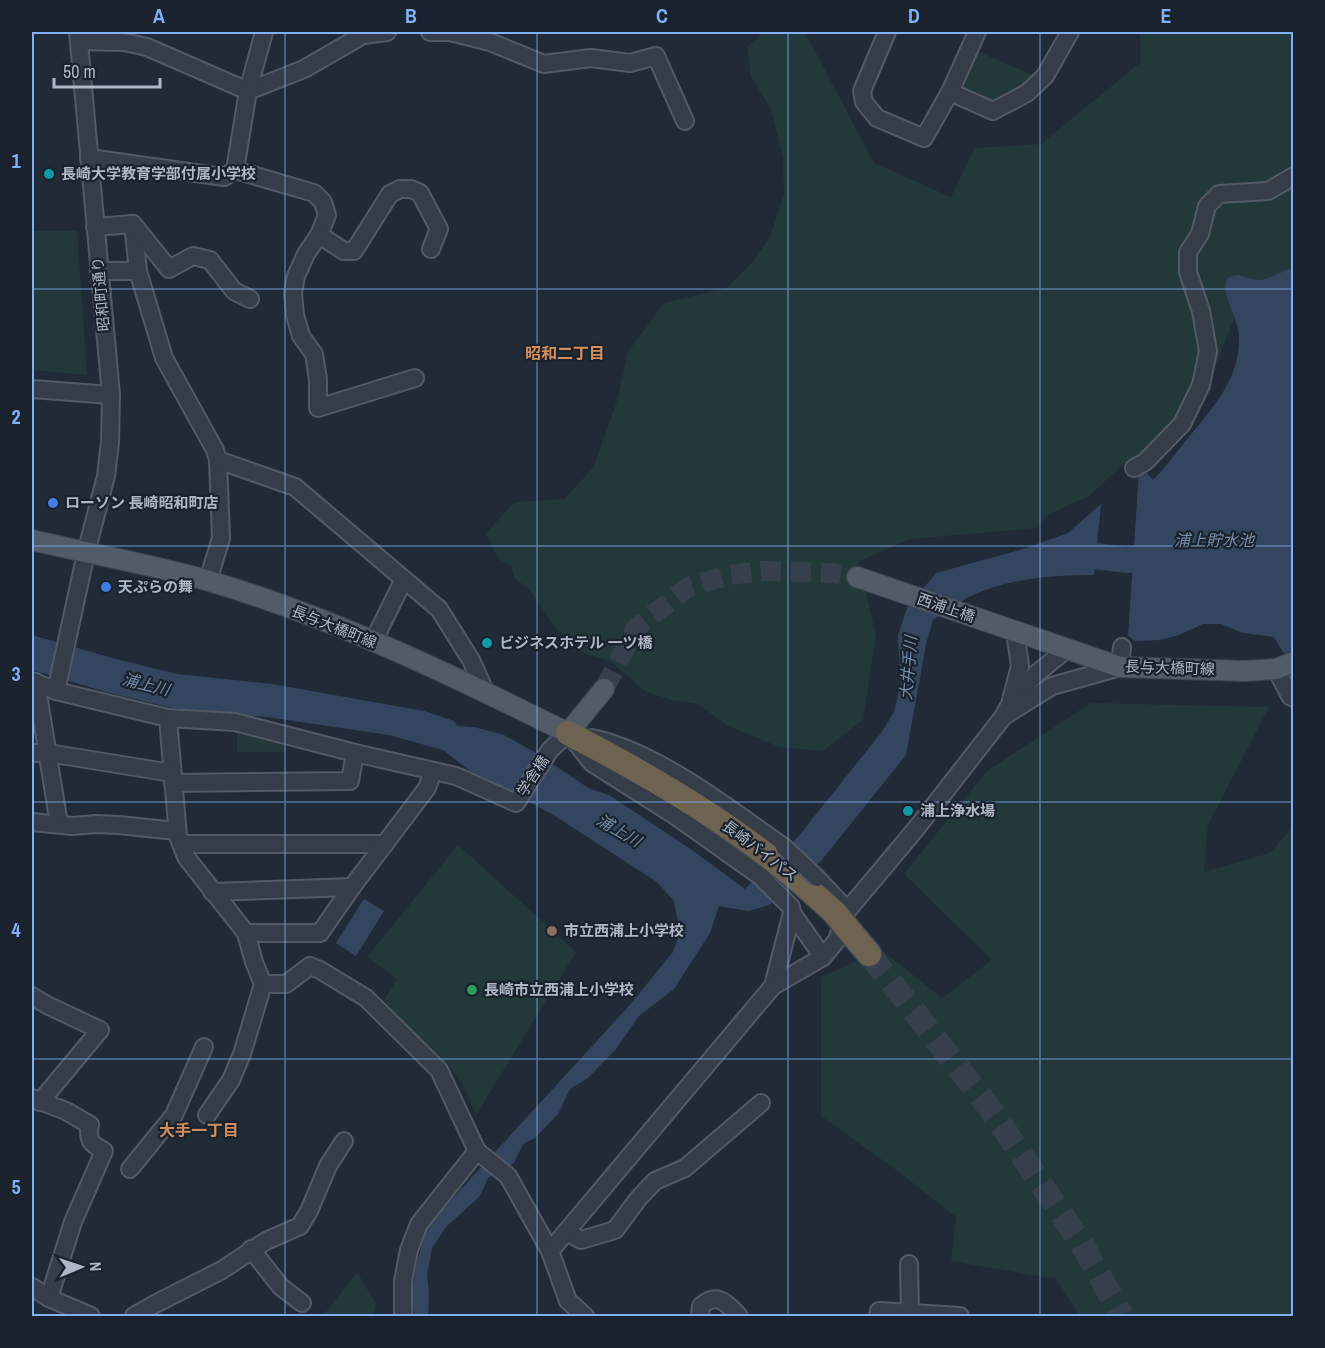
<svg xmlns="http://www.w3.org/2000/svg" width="1325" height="1348" viewBox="0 0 1325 1348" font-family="'Archivo Narrow','Noto Sans JP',sans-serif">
<rect width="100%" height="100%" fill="#212b38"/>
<g fill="#23383a">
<path d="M764,32H805L874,163L951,197L975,148L1041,144L1141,62L1140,32H1293V277L1243,295L1193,424L1128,460L1089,496L1049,514L1037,528L910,539L859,561L876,636L863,720L823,751L779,747L728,726L698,704L672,700L646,692L611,662L577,650L554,626L529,589L514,578L511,565L498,559L486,533L515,502L564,499L593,468L617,401L628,352L664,303L727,288L753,261L770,237L784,194L783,157L771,109L751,77L747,47Z"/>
<path d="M977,51L1035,76L1000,100L990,101L965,91L961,82Z"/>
<path d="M32,231H77L87,375L32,370Z"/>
<path d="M1091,703L1269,707L1208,825L1204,872L1270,853L1293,827V1316H1080L1056,1279L951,1261L956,1217L899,1172L821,1116V977L882,950L942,998L992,960L904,874L987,771Z"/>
<path d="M237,733L285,745V752H237Z"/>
<path d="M458,845L576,952L476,1115L461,1082L448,1064L424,1041L401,1025L384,1000L397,979L367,957Z"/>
<path d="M357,1272L376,1304L374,1316H323Z"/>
</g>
<g fill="#34465f">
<path d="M1291,268L1294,270L1293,650L1284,654L1274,637L1243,633L1221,624H1203L1179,635L1159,640L1135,641L1128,636L1139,472L1145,471L1153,480C1167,466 1177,451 1189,437C1214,406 1241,377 1239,335C1238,317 1219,292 1228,278C1240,271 1246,279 1257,280C1268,281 1280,272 1291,268Z"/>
<path d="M1101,504L1094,575C1051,575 1009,578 969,597C957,603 945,612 933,620L926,644L906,755L821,861L769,905L748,911L719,906L710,933L674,989L639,1016L616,1049L588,1078L570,1089L558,1114L535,1138L523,1144L514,1163L488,1178L480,1196L446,1227L432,1248L427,1275L429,1292L428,1316H414C409,1284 418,1254 429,1224L628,1007L673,952L680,932L674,901L657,882L552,814L470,771L443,750L389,735L267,717L172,708L106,692L32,670V635L116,659L177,674L272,684L424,711L454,721L457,726L474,727L504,735L536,753L590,789L609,795L692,850L745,889L797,838L881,733L894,712L901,683L898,635L907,608L936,573L1020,550L1068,533Z"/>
<path d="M364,899L384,911L356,956L336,943Z"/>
</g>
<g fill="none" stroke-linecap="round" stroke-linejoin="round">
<path stroke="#34465f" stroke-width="26" d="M1061,559L1086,555L1128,560L1167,552"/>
<path stroke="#36404d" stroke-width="20" stroke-dasharray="20 10" stroke-linecap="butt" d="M604,689L636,628L688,587L730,575L761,571L833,573L857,577"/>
<path stroke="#36404d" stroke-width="24" stroke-dasharray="24 12" stroke-linecap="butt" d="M869,954L989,1107L1081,1243L1122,1316"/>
<g stroke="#515a66" stroke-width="20">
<g id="minor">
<path d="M430,32H450L490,42L544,64L591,58L630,63L656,56L685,121"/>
<path d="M887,32L862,91L864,102L877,118L924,138L950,92L977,32"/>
<path d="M79,41L124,42L147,47L248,91L304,69L363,35L387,32"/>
<path d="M950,92L993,111L1027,93L1045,76L1070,32"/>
<path d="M89,158L224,177L235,170L314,193L323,202L327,215L319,235L306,254L296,276L293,293L295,315L301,336L314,354L318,379V408L415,378"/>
<path d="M235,170L248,91L264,32"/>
<path d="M133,224L138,271L164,358L215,450L218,460L221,538L208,581"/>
<path d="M95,227L133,224L169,269L193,256L210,260L234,291L250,299"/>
<path d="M319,235L344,251H354L390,194L400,189H411L420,193L439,229L431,249"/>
<path d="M99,271H138"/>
<path d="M32,389L111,395"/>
<path d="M218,460L295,487L439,609L471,660L485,691"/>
<path d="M1134,468L1145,462L1182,424L1201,385L1208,351L1201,311L1188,272V252L1200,234L1207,206L1219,194L1268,191L1294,176"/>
<path d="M373,642L404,579"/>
<path d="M1276,669L1290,696L1294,698"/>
<path d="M32,681L56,691L168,718L235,722L355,753L456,776L516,803L550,750L568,733"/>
<path d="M36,682L59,824"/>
<path d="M56,691L86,553L106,476L110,443L111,395L78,32"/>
<path d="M1014,699L1036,674L1067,649"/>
<path d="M1004,716L1052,686L1120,667L1122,647"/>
<path d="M168,718L178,836L186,857L246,933L254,962L263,984L242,1054L231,1080L207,1115"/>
<path d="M592,738C658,752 729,809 784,847"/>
<path d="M574,740L592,763L674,815L760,876L791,907L792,913L823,957"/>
<path d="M32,753H48L172,773"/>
<path d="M173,783L350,781L355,753"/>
<path d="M32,822L72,826L96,824L119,825L176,831"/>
<path d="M181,844H385"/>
<path d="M817,878L847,910"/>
<path d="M212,892L352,887"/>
<path d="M246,933H320L352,887L427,788L433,772"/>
<path d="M263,984H286L310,966L320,970L366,998L439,1070L477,1151L508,1176L550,1251L568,1301L585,1316"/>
<path d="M773,986L792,913"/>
<path d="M32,996L47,1005L100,1030L40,1102"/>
<path d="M32,1098L66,1111L90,1125C87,1140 91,1144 104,1151L73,1222L49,1298"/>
<path d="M130,1169L174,1115L204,1047"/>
<path d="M567,1232L581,1240L615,1230L638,1199L655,1181L685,1168L761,1103"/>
<path d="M251,1249L281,1287L302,1303"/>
<path d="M550,1251L773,986L823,957L837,940L847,911L915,830L1003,717L1010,704L1020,666L1015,632"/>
<path d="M909,1264L910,1313"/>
<path d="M32,1287L49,1298L91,1316"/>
<path d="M134,1316L155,1304L222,1270L266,1241L300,1226L309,1211L328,1166L344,1141"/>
<path d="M403,1316V1281L409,1250L419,1224L477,1151"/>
<path d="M700,1316L701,1306C718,1291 727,1304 739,1316"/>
<path d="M878,1316L879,1311L960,1316"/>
</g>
</g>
<g stroke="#3d4652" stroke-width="22">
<g id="major">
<path d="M32,540C90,554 151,564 209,581C332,617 454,676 568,733L604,689"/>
<path d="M857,577L1120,667L1245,671L1276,669L1294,662"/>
</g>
</g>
<g stroke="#3f4753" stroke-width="27">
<g id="highway">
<path d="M568,733C664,783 755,837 834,912"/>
<path d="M858,941L869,954"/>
</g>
</g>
<use href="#minor" stroke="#343d48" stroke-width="16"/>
<use href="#major" stroke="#525c68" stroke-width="20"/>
<use href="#highway" stroke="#6e6351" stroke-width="24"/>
<g stroke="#515a66" stroke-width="20" stroke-linecap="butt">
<path id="minor-bridge" d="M784,847L817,878"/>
</g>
<g stroke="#3f4753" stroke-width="27" stroke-linecap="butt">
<path id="highway-bridge" d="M834,912L858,941"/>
</g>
<use href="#minor-bridge" stroke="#343d48" stroke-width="16"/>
<use href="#highway-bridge" stroke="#6e6351" stroke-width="24"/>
</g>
<path fill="none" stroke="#82b0f7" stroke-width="1.5" stroke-opacity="0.55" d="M285,32V1316M537,32V1316M788,32V1316M1040,32V1316M32,289H1294M32,546H1294M32,802H1294M32,1059H1294"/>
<g fill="#0f9aa8" stroke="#1a222d" stroke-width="2">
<circle cx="49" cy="174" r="6"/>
<circle cx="487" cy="643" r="6"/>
<circle cx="908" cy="811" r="6"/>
</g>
<g fill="#3f7fe0" stroke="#1a222d" stroke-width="2">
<circle cx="53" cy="503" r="6"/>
<circle cx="106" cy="587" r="6"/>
</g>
<circle fill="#8d6e63" stroke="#1a222d" stroke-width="2" cx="552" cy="931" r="6"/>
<circle fill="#2e9e5b" stroke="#1a222d" stroke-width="2" cx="472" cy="990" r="6"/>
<g text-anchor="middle" stroke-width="4.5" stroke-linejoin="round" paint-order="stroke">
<g font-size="15" font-weight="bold" fill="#aeb7c5" stroke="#1a222d" text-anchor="start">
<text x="61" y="179">長崎大学教育学部付属小学校</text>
<text x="65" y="508">ローソン 長崎昭和町店</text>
<text x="118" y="592">天ぷらの舞</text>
<text x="499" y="648">ビジネスホテル 一ツ橋</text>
<text x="920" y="816">浦上浄水場</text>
<text x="564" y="936">市立西浦上小学校</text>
<text x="484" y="995">長崎市立西浦上小学校</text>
</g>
<g font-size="15" fill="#aeb7c5" stroke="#1a222d">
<text transform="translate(101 294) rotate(-95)" y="5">昭和町通り</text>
<text transform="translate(946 608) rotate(19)" y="5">西浦上橋</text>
<text transform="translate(334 627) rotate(22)" y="5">長与大橋町線</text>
<text transform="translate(1170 668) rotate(2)" y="5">長与大橋町線</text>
<text transform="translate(533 776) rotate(-57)" y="5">学舎橋</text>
<text transform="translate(760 851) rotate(37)" y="5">長崎バイパス</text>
</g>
<g font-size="16" font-weight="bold" fill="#d28e5c" stroke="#1a222d">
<text x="565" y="359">昭和二丁目</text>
<text x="199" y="1136">大手一丁目</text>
</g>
<g font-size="16" font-style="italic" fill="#768ead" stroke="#1a222d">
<text x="1214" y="546">浦上貯水池</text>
<text transform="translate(908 668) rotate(-85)" y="6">大井手川</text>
<text transform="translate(146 684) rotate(14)" y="6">浦上川</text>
<text transform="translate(619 830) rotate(30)" y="6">浦上川</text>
</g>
</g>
<rect width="1325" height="1348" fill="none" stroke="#1a222d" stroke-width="66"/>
<g transform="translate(81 1267) rotate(88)" stroke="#1a222d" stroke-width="4.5" paint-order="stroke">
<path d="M0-4.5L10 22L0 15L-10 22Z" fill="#aeb7c5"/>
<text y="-9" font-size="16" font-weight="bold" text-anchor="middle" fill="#aeb7c5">N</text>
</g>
<path d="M54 78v9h106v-9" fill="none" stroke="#aeb7c5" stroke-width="3"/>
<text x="63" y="78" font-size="18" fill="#aeb7c5" stroke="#1a222d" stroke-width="4.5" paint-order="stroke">50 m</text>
<rect x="33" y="33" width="1259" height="1282" fill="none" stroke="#82b0f7" stroke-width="2"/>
<g font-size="20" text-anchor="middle" font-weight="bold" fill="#82b0f7">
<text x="159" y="23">A</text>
<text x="411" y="23">B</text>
<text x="662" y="23">C</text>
<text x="914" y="23">D</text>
<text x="1166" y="23">E</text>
<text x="16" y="168">1</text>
<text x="16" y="424">2</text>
<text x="16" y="681">3</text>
<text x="16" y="937">4</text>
<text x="16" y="1194">5</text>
</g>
</svg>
